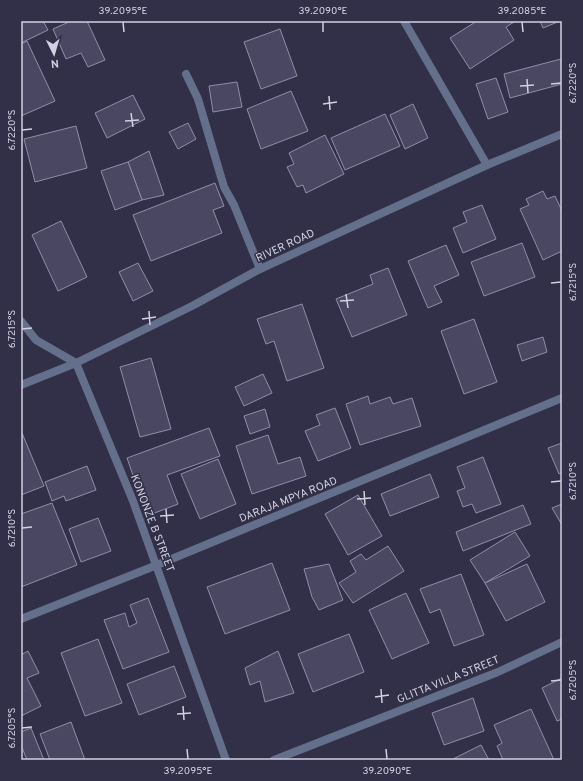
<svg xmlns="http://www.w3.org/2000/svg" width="583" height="781" viewBox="0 0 583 781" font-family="Overpass,sans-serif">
<rect width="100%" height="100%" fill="#323049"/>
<g fill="#494761" stroke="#8f8dab">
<path d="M24,21H43L48,30L21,43V22Z"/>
<path d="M71,21H87L105,60L88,67L81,53L66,59L53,29Z"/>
<path d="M477,21H513L514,22L506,27L514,40L470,69L450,38Z"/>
<path d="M540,21H560L543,28Z"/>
<path d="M280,29L297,76L261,89L244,42Z"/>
<path d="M27,41L55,101L21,116V44Z"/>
<path d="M561,59L562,84L510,98L504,74Z"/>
<path d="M496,78L508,112L488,119L476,84Z"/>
<path d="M237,82L242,107L213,112L209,86Z"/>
<path d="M291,91L308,131L261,149L247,109Z"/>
<path d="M133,95L145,119L107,138L95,113Z"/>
<path d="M413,104L428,138L405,149L390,115Z"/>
<path d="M385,114L400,146L345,170L331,138Z"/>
<path d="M188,123L196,139L178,149L169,132Z"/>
<path d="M76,126L87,168L35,182L24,139Z"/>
<path d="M325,135L344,174L306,193L303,185L297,187L287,167L294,164L289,153Z"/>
<path d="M149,151L164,195L142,200L128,162Z"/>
<path d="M128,162L142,200L115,210L101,171Z"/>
<path d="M215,183L224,206L213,210L222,233L151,261L133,215Z"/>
<path d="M543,191L547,199L555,196L562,211V251L543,260L520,209L529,205L526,199Z"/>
<path d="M482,205L496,239L463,253L453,228L467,222L463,212Z"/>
<path d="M61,221L87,277L58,291L32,235Z"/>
<path d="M522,243L535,277L484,296L471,262Z"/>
<path d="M446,245L459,275L434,286L442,302L428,308L408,261Z"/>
<path d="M138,263L153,291L133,301L119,272Z"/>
<path d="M388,268L407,315L352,337L336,299L373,284L370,275Z"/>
<path d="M302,304L324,368L287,381L274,341L266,344L257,319Z"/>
<path d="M474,319L497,382L464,394L441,331Z"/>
<path d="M543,337L547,352L522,361L517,345Z"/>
<path d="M151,358L171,429L140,437L120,367Z"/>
<path d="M263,374L272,393L244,406L235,387Z"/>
<path d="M368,396L370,404L390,397L393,404L412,398L421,426L360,445L346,404Z"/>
<path d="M335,408L351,448L318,461L305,431L320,425L316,415Z"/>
<path d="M265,409L270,427L250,434L244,416Z"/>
<path d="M209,428L220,456L167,475L178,504L147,516L127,458Z"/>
<path d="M22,433L44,486L21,495V434Z"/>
<path d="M268,435L278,464L300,457L306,476L252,494L236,446Z"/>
<path d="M562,443V472L559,474L548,448Z"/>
<path d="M483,457L501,504L476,513L472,504L463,507L457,491L465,488L457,467Z"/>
<path d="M218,459L236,504L200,519L181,474Z"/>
<path d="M87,466L96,490L66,501L64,496L52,501L45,482Z"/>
<path d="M430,474L439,497L390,516L381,494Z"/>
<path d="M358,495L382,536L348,555L325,514Z"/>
<path d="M52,503L77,565L21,587V514Z"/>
<path d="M562,504V525L552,508Z"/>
<path d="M523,505L531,524L463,551L456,532Z"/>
<path d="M98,518L111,551L81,562L69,529Z"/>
<path d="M515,532L530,556L485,583L470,560Z"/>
<path d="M388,546L404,571L353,603L339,583L356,572L350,561L361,554L366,560Z"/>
<path d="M272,563L290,610L225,634L207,587Z"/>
<path d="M329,564L343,600L319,610L312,597L304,569Z"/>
<path d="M527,564L545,602L506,621L485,583Z"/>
<path d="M461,574L484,635L454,646L440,609L430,613L420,589Z"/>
<path d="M406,593L429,643L392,659L369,610Z"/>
<path d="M148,598L169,652L123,669L104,620L125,613L129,627L137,623L130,605Z"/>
<path d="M349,634L364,672L313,692L298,654Z"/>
<path d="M98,639L122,703L85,716L61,653Z"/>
<path d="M28,651L39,673L27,678L41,706L21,716V655Z"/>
<path d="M278,651L294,693L265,702L260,681L250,685L245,668Z"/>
<path d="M174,666L186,697L139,715L127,684Z"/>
<path d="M562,678V719L557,721L542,688Z"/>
<path d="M473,698L484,731L444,745L432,713Z"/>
<path d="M531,709L554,760H503L497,746L502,743L494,725Z"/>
<path d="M71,722L85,760H50L40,734Z"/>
<path d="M31,728L44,760H27L21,745V732Z"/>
<path d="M481,745L489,760H451Z"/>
</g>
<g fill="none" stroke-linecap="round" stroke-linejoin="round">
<g stroke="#64708b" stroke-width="8">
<path d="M404,21L487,165"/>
<path d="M186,74L198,99L224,187L234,205L260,269"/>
<path d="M21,321L36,340L76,363L133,501L226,760"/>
<path d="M21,385L76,363L192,306L260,269L487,165L562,134"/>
<path d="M21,619L157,565L562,398"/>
<path d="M274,760L498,672L562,642"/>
</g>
</g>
<path fill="none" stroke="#d1d0e0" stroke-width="1.5" d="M123,22L124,32M323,22V32M522,22L523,32M527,79L528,93M551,84L561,83M520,86L534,85M329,96L330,110M323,104L337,102M131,113L133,127M125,121L139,120M22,130L32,129M551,283L561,282M346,294L348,308M340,301L354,300M149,311L150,325M142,319L156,317M22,329L32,328M551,482L561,481M364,491L365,505M357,499L371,498M166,509L167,523M160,516L174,515M22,528L32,527M551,681L561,680M381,689L382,703M375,697L389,695M183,706L184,720M177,714L191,713M22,728L32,727M187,749L188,759M386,749L387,759"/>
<g text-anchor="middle" stroke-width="3" stroke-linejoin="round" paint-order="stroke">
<g font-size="11" fill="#d1d0e0" stroke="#323049">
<text transform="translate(285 245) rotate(-25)" y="4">RIVER ROAD</text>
<text transform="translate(288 499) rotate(-22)" y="4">DARAJA MPYA ROAD</text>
<text transform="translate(153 523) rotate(69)" y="4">KONONZE B STREET</text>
<text transform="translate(448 679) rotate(-22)" y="4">GLITTA VILLA STREET</text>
</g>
</g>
<rect width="583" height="781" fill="none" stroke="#323049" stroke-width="44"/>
<g transform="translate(54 54) rotate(175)" stroke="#323049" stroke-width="3" paint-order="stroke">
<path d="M0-3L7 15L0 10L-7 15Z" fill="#d1d0e0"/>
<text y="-6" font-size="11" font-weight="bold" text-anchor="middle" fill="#d1d0e0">N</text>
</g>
<rect x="22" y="22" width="539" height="737" fill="none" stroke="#d1d0e0" stroke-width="1.5"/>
<g font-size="10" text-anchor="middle" fill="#d1d0e0">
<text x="123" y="14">39.2095°E</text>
<text x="323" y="14">39.2090°E</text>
<text x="522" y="14">39.2085°E</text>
<text transform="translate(572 83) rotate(-90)" y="4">6.7220°S</text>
<text transform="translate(11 130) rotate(-90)" y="4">6.7220°S</text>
<text transform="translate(572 282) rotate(-90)" y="4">6.7215°S</text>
<text transform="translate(11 329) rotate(-90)" y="4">6.7215°S</text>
<text transform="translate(572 481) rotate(-90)" y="4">6.7210°S</text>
<text transform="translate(11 528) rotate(-90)" y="4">6.7210°S</text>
<text transform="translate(572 680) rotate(-90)" y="4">6.7205°S</text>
<text transform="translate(11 728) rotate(-90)" y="4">6.7205°S</text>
<text x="188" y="774">39.2095°E</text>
<text x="387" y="774">39.2090°E</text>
</g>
</svg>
